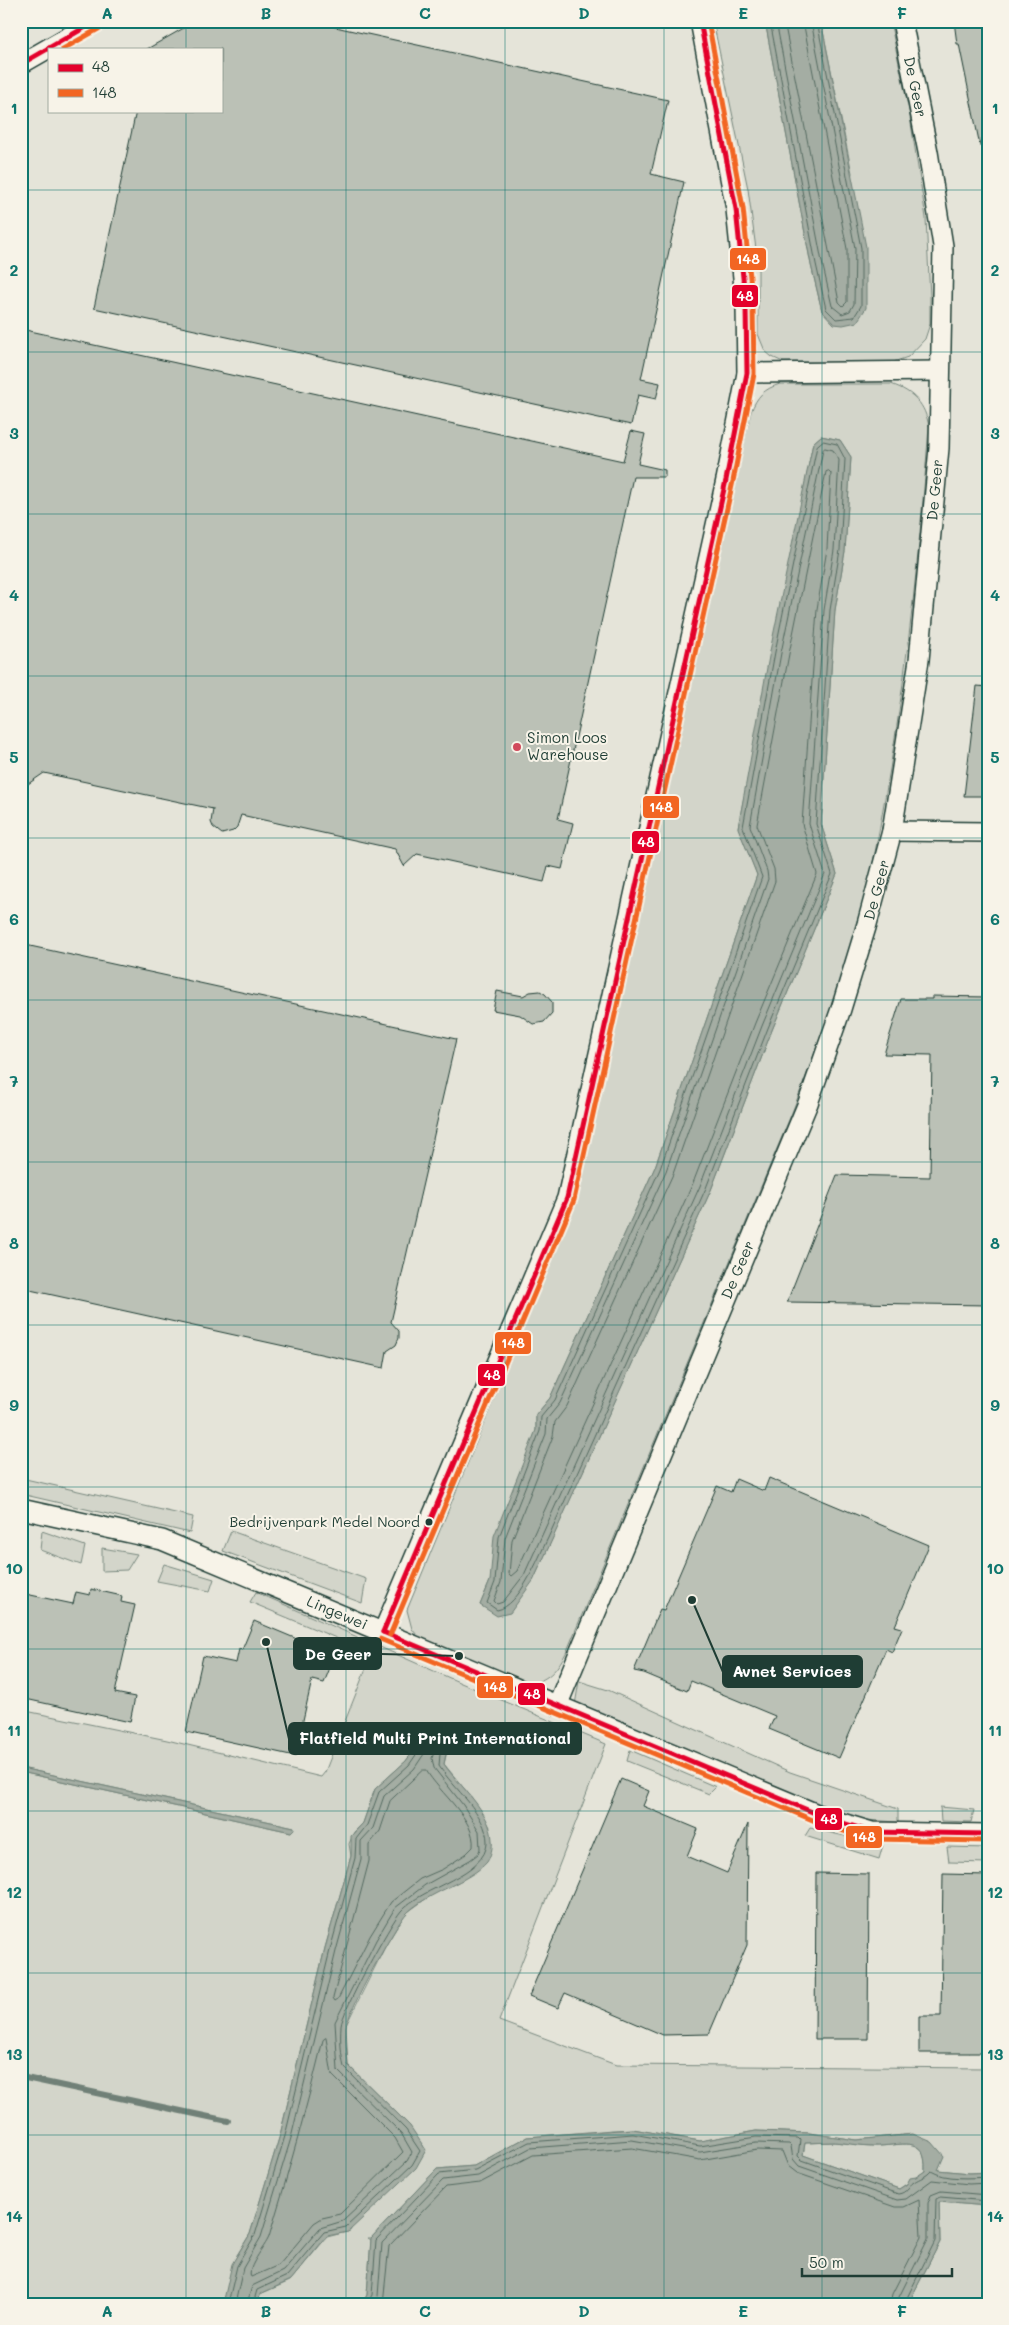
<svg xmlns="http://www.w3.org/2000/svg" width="1009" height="2325" viewBox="0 0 1009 2325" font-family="Mali,sans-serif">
<rect width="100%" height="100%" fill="#f7f3e8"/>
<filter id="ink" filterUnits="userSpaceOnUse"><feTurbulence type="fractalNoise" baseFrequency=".02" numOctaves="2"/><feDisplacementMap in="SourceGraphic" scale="10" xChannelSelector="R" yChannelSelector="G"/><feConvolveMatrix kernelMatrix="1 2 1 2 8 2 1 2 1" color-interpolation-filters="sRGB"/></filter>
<g filter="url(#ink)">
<path fill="#e5e4d9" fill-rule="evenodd" d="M21,21H988V2100L616,2101L21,1774ZM49,49H221V111H49Z"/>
<g fill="#d3d5ca" stroke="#79897f" fill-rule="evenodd">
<path d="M713,21H765L811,265L822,311L852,173L821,21H890L909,111L926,218L930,297V324L925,339L908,357L890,363L783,362L772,357L765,351L758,334V264L748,189Z"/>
<path d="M780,384H891C914,392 925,404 929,427C920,542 909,656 890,769C883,808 877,847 868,885C848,963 821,1039 791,1115L566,1653C556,1671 548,1681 527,1684L422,1641L412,1629L407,1610L577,1199L751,412C757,396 764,389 780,384ZM821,436L840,440L851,457L845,551L835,610L821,824L837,874L772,1030L711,1190L533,1581L480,1605L490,1581L536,1430V1415L550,1398L655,1167L757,875L738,827L813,443Z"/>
<path d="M21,1478L193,1517L190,1533L21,1494Z"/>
<path d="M42,1531L85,1546L81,1565L40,1550Z"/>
<path d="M231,1531L366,1579L362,1603L223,1551Z"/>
<path d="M102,1548L137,1554L127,1570L102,1571Z"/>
<path d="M164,1564L214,1579L210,1591L157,1581Z"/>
<path d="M256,1592L461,1683L606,1744L499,2021L616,2065L988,2068V2172L970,2173L937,2170L913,2134L856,2140L809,2133L756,2131L700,2141L633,2129L612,2130L527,2137L474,2166L437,2169L371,2238H368L371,2240L367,2295L362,2304H258L260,2294L290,2281L327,2237L350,2231L410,2126L348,2065L346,2025L386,1945L405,1914L431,1895L452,1885L490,1827L472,1798L444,1764L449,1743L447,1736L435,1730H428L406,1761L375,1789L363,1823L354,1832L349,1844L351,1856L325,1948L280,2135L250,2234L237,2255L223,2304H21V1772L291,1832L294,1827L21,1768V1710L167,1740L321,1777L325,1772L372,1653L250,1602Z"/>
<path d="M579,1681L608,1690L790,1772L898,1809V1822L849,1819L575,1705Z"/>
<path d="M630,1750L716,1787L709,1794L627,1761Z"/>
<path d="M940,1807L974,1810L971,1822L941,1821Z"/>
<path d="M810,1828L883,1845L879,1859L805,1836Z"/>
<path d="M947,1847L988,1848V1863L949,1862Z"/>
<path d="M834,2142C847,2143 861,2146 874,2146C898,2147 927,2132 925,2171L899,2189L803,2155L805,2143Z"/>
<path d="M939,2202L988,2206V2304H908L940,2242Z"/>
</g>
<g fill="#a4ada3" stroke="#6f8077" fill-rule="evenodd">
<path d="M765,21H821L866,247V308L857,322L843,325L834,324L822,311L811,265Z"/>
<path d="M821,436L840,440L851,457L845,551L835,610L821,824L837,874L772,1030L711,1190L552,1540L533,1581L510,1613L497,1616L480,1605L490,1581L494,1536L536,1430V1415L550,1398L655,1167L757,875L738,828L770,651L813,443Z"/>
<path d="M437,1726L444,1729L443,1733L449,1739L444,1764C459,1786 491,1811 492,1840C493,1847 491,1856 487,1862C470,1882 428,1892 407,1913C397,1922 347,2014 346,2027C345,2039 347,2053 348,2065L410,2126L426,2150L416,2168L348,2232L327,2236L291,2280L260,2294L258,2304H223L232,2264L250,2234L280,2135L325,1948L351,1856V1836L363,1823L375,1789L406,1761L428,1730H435Z"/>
<path d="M21,1768L294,1827V1829L291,1832L21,1772Z"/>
<path d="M633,2129L700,2141L756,2131L809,2133L856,2140L913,2134L932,2142L944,2156L938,2170L970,2173L988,2172V2206L939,2202L940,2242L908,2304H362L367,2295L371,2238L437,2169L474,2166L527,2137ZM834,2142C847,2143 861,2146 874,2146C898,2147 927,2132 925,2171L916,2177L910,2178L907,2184L899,2189L803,2155L805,2143Z"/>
</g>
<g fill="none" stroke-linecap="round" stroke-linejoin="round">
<g stroke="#546a60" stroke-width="1">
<path d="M770,21L816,264L826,309L836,319L854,317L861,306V248L817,21"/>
<path d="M776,21L822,262L832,306L842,314L850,311L854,304L855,248L811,21"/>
<path d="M784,21L839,302L843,306L847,302V249L803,21"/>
<path d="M823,441L837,444L845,459L840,550L830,610L816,824L832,874L768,1028L706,1188L548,1538C538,1558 520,1606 497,1610L487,1603L495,1582L499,1537L540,1431L541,1417L555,1400L660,1169L762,877L743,827L775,652L817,446Z"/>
<path d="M825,448L833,450L839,460L834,550L824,610L809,824L825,874L762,1026L700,1186L524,1575L503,1602L497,1604L494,1601L501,1582L505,1538L546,1434L547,1419L560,1403L666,1171L768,879L767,871L750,826L781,653L823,450Z"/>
<path d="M829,471L831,473L827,549L817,609L802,824L817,874L755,1023L693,1183L517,1571L511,1576L509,1574L512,1540L553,1436L555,1422L567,1406L673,1174L775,881L774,869L757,825L789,654L826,472Z"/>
<path d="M423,1770H426C439,1793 476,1819 473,1847L466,1854L443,1869L420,1879L391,1902L370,1936L338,1999L335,2001L333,1998L369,1861V1845L380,1831L390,1801Z"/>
<path d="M326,2038L332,2075L395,2138L403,2152L340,2214L322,2218L314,2223L279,2265L251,2277C246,2268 265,2247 269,2237C289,2172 307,2106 323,2040Z"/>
<path d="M228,2304L237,2266L255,2235L285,2136L330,1950L355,1858L356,1839L367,1825L379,1792L409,1765L429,1736L438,1735L444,1742L440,1754L439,1766C453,1788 487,1814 487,1842C487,1875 421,1887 401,1911C390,1924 342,2011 341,2026C340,2038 341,2056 344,2067L406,2130L420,2151L412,2165L346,2227L324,2232L287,2276L257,2290L253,2304"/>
<path d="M235,2304L243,2268L261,2237L291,2138L336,1951L361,1859V1841L373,1828L384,1796L414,1769L432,1742H435L437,1744L432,1758L434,1768L463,1805L479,1831L480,1849L478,1854L470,1860L425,1885L395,1908L376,1940L335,2022L338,2071L401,2133L412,2152L407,2161L343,2221L320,2228L283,2271L252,2286L247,2304"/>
<path d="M367,2304L372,2295L376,2240L439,2174L475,2170L529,2142L633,2134L700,2146L756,2137L798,2138L800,2140L798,2156L802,2160L898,2194C907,2193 908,2186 914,2182C920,2178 926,2177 931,2171C946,2180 970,2178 988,2177"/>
<path d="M374,2304L378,2296L382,2243L443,2180L478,2176L530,2148L632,2140L700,2152L756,2143L789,2144L791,2146L793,2159L799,2166L897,2200L906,2199L932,2180L969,2184L988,2183"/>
<path d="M383,2304L389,2246L446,2187L480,2183L533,2155L632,2148L700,2160L757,2150L782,2151L788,2166L797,2173L895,2207H904L919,2200L921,2237L892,2294L890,2304"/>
<path d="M898,2304L899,2297L928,2239V2203L931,2195L941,2191L988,2195"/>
<path d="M904,2304L935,2241L936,2199L940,2197L988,2201"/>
</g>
<path stroke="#6f8077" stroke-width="6" d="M21,2077L228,2121"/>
</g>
<g fill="#bbc1b6" stroke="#1f3d34">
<path d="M196,21H308L668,100L651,174L684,182L641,379L660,383L656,399L638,395L631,425L94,308L136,111H221V49H147Z"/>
<path d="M954,21H988V145L980,146L959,44H957Z"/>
<path d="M21,329L623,461L631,431L645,434L638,464L665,470V477H633L558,819L573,823L562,869L548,866L544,882L417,854L404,866L395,849L241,815L237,827L233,831L222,834L213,827L211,822L213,809L44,773L28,784L21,767Z"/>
<path d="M977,686L988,687V796H964Z"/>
<path d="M21,944L456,1039L391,1322L399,1331V1338L396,1345L387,1351L384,1368L21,1288Z"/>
<path d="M497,991L523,996L530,992L540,991L545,994L552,1002V1013L544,1022L533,1024L520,1015L493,1010Z"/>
<path d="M932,996L988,997V1305L787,1302L837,1175L930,1177L932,1055L884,1054L901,999H932Z"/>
<path d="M769,1478L929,1545L895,1626L902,1628L892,1652L886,1649L839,1758L769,1729L775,1716L691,1681L687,1691L644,1673L634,1671L660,1609L664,1610L717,1486L731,1492L736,1479L764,1491Z"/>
<path d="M91,1589L122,1596L121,1602L135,1605L115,1693L135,1697L130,1722L21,1698V1593L73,1604L76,1592L90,1595Z"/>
<path d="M254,1621L335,1655L324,1683L312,1680L295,1756L186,1732L203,1656L236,1663L239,1649L242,1650Z"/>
<path d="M621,1779L649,1791L643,1806L698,1829L687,1856L727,1873L748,1824L747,1945L709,2034L663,2035L565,1993L558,2008L529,1996Z"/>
<path d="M816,1873L869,1874L868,2039H815Z"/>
<path d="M943,1874L988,1875V2053H919V2016H941Z"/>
</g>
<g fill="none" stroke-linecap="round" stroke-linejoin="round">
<g stroke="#1f3d34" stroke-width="22">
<g id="minor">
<path d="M21,64L96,21"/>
<path d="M747,373L940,371"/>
<path d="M892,831L988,832"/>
<path d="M21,1509L162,1540L829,1819L872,1832L988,1834"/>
<path d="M383,1632L567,1198L726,480L747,373L746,307L736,209L700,21"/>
<path d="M557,1706L808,1103L841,1009L867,924L892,831L919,660L939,448L943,246L928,152L902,21"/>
</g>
</g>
<use href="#minor" stroke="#f7f3e8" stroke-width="19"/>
<g stroke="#f7f3e8" stroke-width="9">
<g id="bus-1">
<path d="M21,64L96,21"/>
<path d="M383,1632L567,1198L726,480L747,373L746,307L736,209L700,21"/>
<path d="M383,1632L829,1819L872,1832L988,1834"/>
</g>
</g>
<g stroke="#f7f3e8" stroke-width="9">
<g id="bus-2">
<path d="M63,49L100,28"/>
<path d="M390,1635L574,1200L733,481L754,374L753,307L743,208L708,21"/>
<path d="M380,1639L827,1826L871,1839L988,1841"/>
</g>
</g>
<use href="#bus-1" stroke="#e4002b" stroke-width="5"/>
<use href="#bus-2" stroke="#f26522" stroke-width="5"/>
</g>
</g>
<path fill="none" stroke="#0f766e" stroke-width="1" stroke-opacity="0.55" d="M186,21V49M346,21V2304M505,21V2304M664,21V2304M822,21V2304M186,111V2304M21,190H988M21,352H988M21,514H988M21,676H988M21,838H988M21,1000H988M21,1162H988M21,1325H988M21,1487H988M21,1649H988M21,1811H988M21,1973H988M21,2135H988"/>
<circle fill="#d1495b" stroke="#f7f3e8" stroke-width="2" cx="517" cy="747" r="5"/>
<circle fill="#1f3d34" stroke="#f7f3e8" stroke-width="2" cx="429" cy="1522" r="4.5"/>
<g text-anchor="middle" stroke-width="4" stroke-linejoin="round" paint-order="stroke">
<g font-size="14" fill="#1f3d34" stroke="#f7f3e8" text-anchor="end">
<text x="420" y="1527">Bedrijvenpark Medel Noord</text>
</g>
<g font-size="15" fill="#1f3d34" stroke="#f7f3e8">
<text transform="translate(915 87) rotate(78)" y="5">De Geer</text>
<text transform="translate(935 490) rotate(-85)" y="5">De Geer</text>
<text transform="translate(877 890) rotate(-75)" y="5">De Geer</text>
<text transform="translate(738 1270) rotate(-67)" y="5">De Geer</text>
<text transform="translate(337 1613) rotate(23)" y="5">Lingewei</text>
</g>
<g font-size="15" fill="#1f3d34" stroke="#f7f3e8" text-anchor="start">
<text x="527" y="743">Simon Loos<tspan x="527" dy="17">Warehouse</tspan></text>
</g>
</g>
<path fill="none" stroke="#1f3d34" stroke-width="2" d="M459 1656L381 1654M692 1600L723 1672M266 1642L289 1739"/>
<g fill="#1f3d34" stroke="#f7f3e8" stroke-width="2">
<circle cx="459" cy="1656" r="5"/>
<circle cx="692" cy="1600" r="5"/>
<circle cx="266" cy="1642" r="5"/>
</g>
<g fill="#1f3d34" stroke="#1f3d34" stroke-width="2">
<rect x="294" y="1638" width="87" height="31" rx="5"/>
<rect x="723" y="1656" width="139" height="31" rx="5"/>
<rect x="289" y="1723" width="292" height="31" rx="5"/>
</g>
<g font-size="16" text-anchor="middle" font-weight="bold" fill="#fff">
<text x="338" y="1660">De Geer</text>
<text x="792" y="1677">Avnet Services</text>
<text x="435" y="1744">Flatfield Multi Print International</text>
</g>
<g stroke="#f7f3e8" stroke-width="2">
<rect x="729" y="247" width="38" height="24" rx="5" fill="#f26522"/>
<rect x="731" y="284" width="28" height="24" rx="5" fill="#e4002b"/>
<rect x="642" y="795" width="38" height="24" rx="5" fill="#f26522"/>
<rect x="631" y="830" width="29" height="24" rx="5" fill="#e4002b"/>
<rect x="494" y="1331" width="38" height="24" rx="5" fill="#f26522"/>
<rect x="477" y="1363" width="29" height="24" rx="5" fill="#e4002b"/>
<rect x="476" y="1675" width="38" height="24" rx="5" fill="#f26522"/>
<rect x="517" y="1682" width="29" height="24" rx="5" fill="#e4002b"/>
<rect x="814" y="1807" width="29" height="24" rx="5" fill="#e4002b"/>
<rect x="845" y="1825" width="38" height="24" rx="5" fill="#f26522"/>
</g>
<g font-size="14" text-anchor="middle" font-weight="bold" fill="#fff">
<text x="748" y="264">148</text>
<text x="745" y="301">48</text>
<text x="661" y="812">148</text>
<text x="646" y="847">48</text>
<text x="513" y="1348">148</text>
<text x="492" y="1380">48</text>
<text x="495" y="1692">148</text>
<text x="532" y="1699">48</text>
<text x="829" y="1824">48</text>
<text x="864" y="1842">148</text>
</g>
<rect width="1009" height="2325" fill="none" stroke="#f7f3e8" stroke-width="55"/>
<rect x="48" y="48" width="175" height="65" fill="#f7f3e8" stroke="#a1aaa0"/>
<rect x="58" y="64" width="25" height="8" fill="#e4002b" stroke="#a1aaa0"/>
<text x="92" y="72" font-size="15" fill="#1f3d34">48</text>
<rect x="58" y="89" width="25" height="8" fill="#f26522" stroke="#a1aaa0"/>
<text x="92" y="98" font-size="15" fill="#1f3d34">148</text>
<path d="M802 2268v8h150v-8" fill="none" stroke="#1f3d34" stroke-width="2.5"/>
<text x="809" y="2268" font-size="15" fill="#1f3d34" stroke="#f7f3e8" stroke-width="4" paint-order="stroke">50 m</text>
<rect x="28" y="28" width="954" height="2270" fill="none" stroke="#0f766e" stroke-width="2"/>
<g font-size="16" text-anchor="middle" font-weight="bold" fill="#0f766e">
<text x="107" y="19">A</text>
<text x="266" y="19">B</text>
<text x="425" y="19">C</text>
<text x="584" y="19">D</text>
<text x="743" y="19">E</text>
<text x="902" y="19">F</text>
<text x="14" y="114">1</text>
<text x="995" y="114">1</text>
<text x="14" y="276">2</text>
<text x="995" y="276">2</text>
<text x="14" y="439">3</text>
<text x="995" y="439">3</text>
<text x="14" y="601">4</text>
<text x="995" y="601">4</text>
<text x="14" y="763">5</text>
<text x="995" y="763">5</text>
<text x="14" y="925">6</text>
<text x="995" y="925">6</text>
<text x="14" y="1087">7</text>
<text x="995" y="1087">7</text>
<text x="14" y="1249">8</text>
<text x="995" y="1249">8</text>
<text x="14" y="1411">9</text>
<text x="995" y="1411">9</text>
<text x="14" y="1574">10</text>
<text x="995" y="1574">10</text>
<text x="14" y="1736">11</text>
<text x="995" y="1736">11</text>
<text x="14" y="1898">12</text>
<text x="995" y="1898">12</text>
<text x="14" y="2060">13</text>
<text x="995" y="2060">13</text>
<text x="14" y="2222">14</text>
<text x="995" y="2222">14</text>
<text x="107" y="2317">A</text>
<text x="266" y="2317">B</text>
<text x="425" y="2317">C</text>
<text x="584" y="2317">D</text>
<text x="743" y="2317">E</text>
<text x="902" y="2317">F</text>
</g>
</svg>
